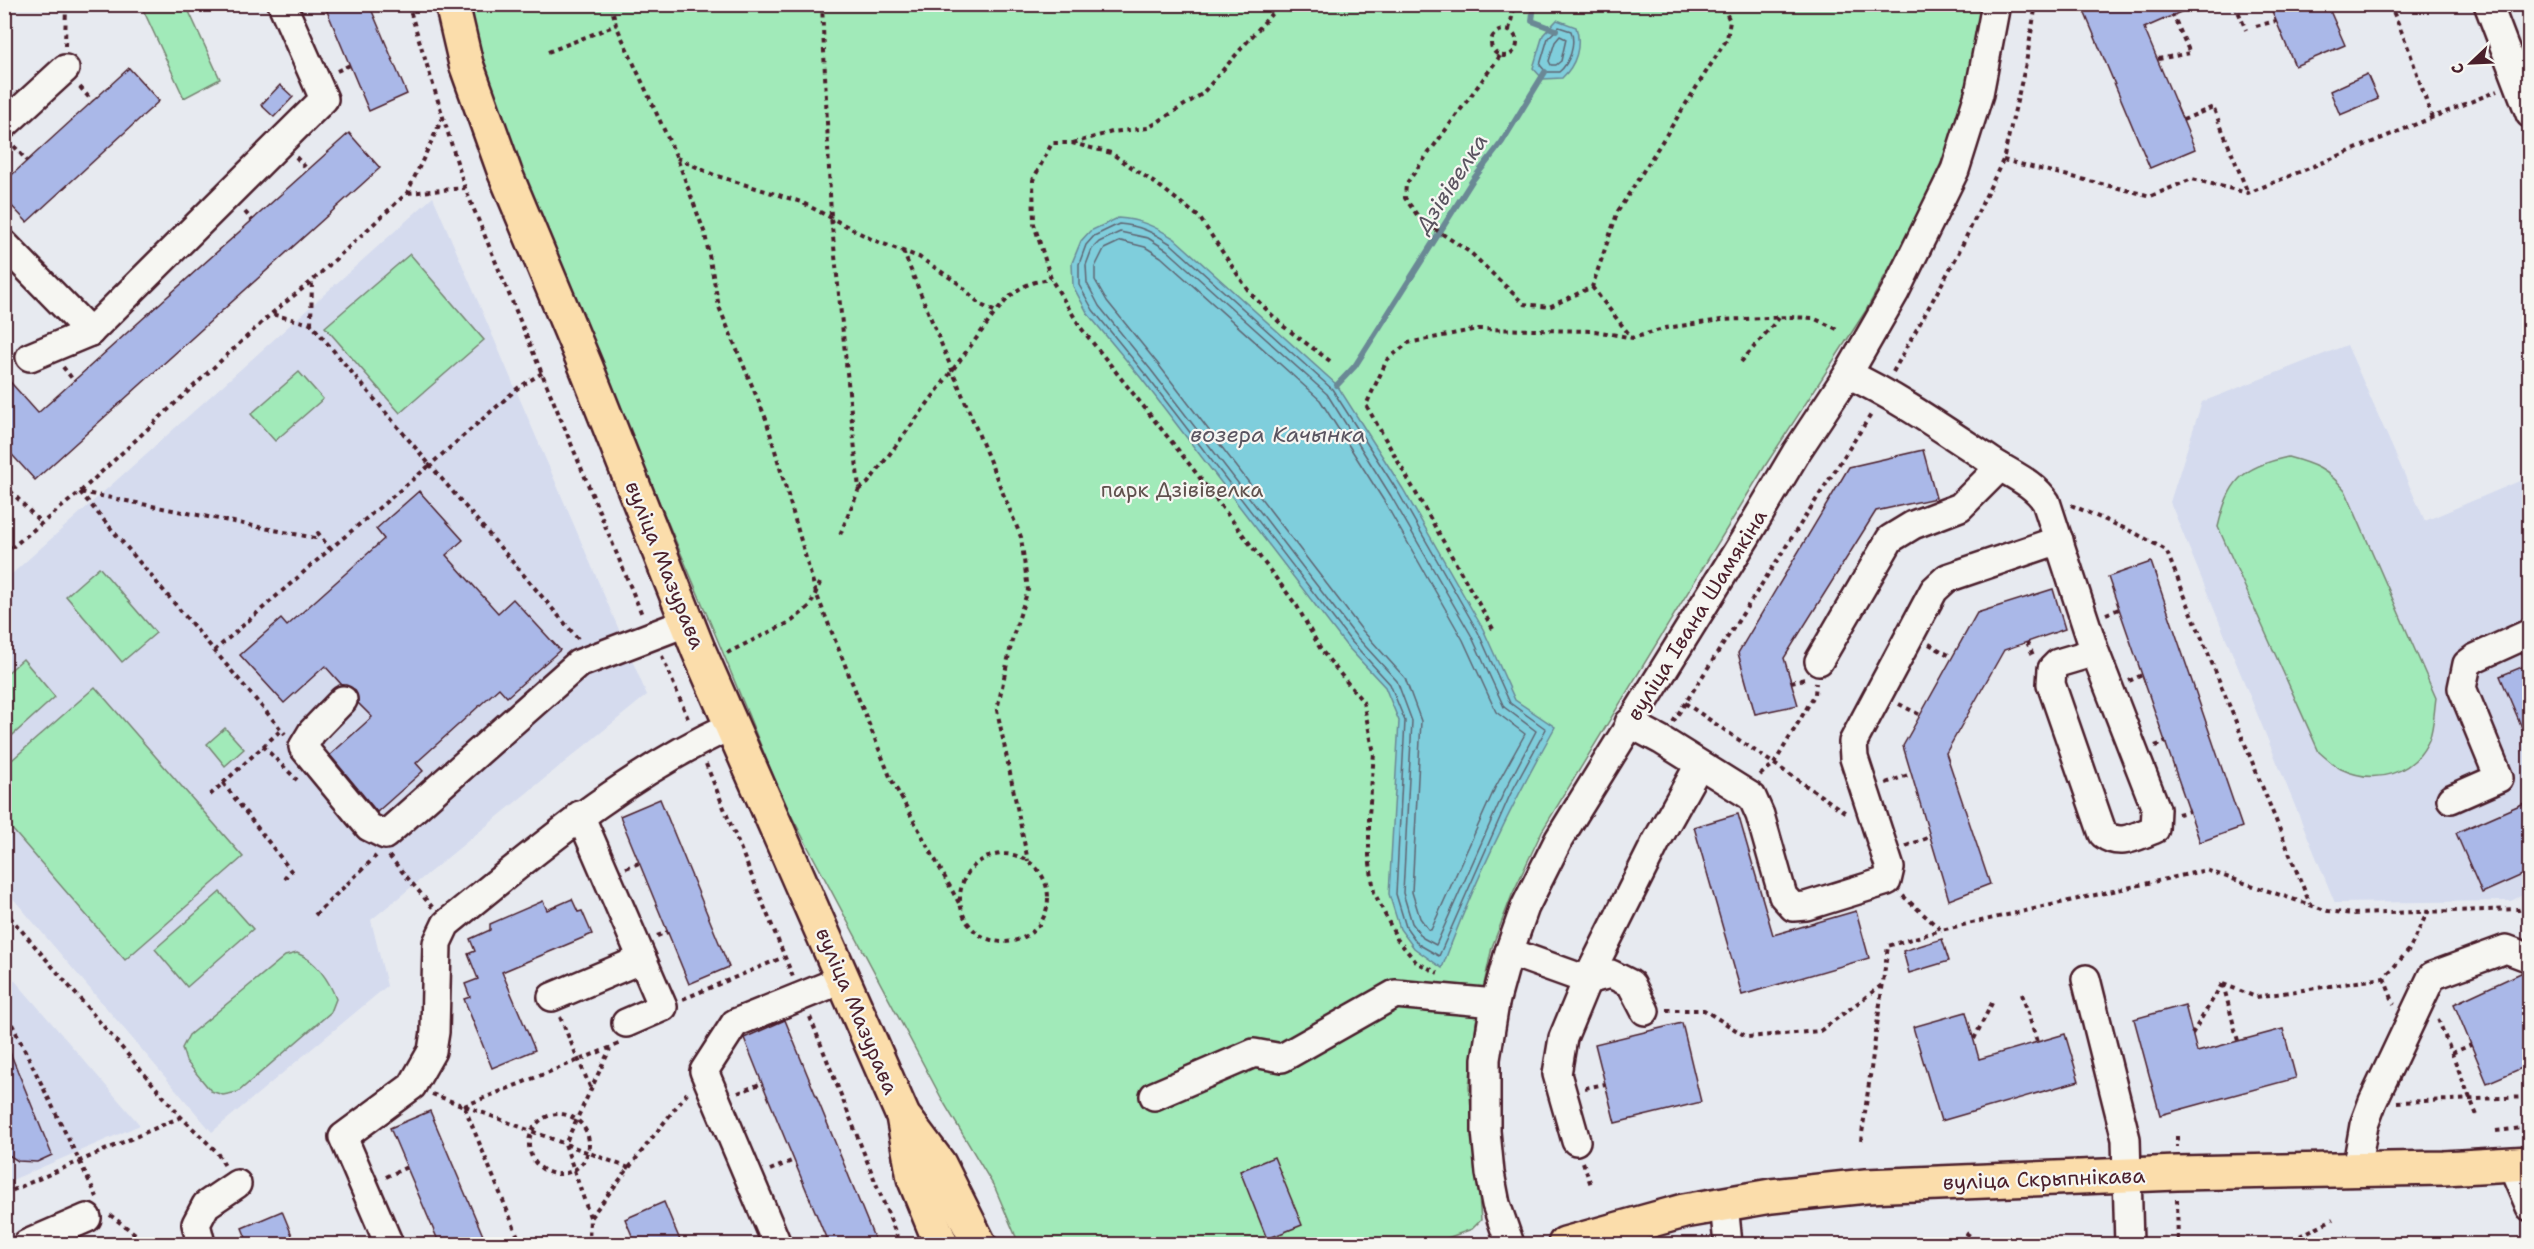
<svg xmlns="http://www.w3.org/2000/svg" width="2534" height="1249" viewBox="0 0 2534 1249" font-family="'Shantell Sans',sans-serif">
<rect width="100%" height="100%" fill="#e7eaf0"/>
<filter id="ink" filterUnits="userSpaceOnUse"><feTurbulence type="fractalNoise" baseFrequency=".0167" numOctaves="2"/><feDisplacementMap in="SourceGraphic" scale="12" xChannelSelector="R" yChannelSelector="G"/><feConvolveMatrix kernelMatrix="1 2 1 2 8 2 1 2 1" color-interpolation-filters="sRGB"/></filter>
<g filter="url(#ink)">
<g fill="#d5dbee">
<path d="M433,197L647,695L371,920L387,986L212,1132L5,889L4,581Z"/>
<path d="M2347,345L2425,521L2529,477V892L2511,901L2335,903L2170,502L2202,402Z"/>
<path d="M4,968L140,1125L5,1183H4Z"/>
</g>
<g fill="#a1eab9" stroke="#768472" stroke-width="1.5">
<path d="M141,5H186L220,79L184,98Z"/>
<path d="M466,5H1983L1957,127L1914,223L1865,312L1765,466L1542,831L1512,895L1492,947L1476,1022L1469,1086L1481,1220L1472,1229L1431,1244H1019L995,1188L944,1103L783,800L721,648L515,162L477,52Z"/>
<path d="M410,254L484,340L400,413L325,327Z"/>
<path d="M299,372L323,399L275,441L251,414Z"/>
<path d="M2288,457C2314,464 2327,469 2345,490L2436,698C2434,711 2434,727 2429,740C2413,775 2375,785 2341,769C2333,765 2326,758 2319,752L2218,527C2229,481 2241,467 2288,457Z"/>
<path d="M99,567L156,633L122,662L66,596Z"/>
<path d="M23,659L55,697L5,742V675Z"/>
<path d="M95,687L243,857L125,960L5,821V766Z"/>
<path d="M225,728L244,749L225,766L207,744Z"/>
<path d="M220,892L253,929L187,987L155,949Z"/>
<path d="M297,953C316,961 329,980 336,999L331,1012L238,1092L223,1095L211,1091L186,1061L182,1048L189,1035L285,956Z"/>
</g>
<g fill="#7fcedc" stroke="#6a8895" stroke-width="1.5">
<path d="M1557,20L1576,27C1582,46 1576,65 1562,78L1543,79L1533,68L1543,35Z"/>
<path d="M1118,218C1140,219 1156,227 1175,239L1337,385L1403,489L1483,629L1515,700L1555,727C1512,804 1473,884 1442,968L1414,948L1400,929L1389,894L1399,721L1385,687L1345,644L1141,378L1088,314L1073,286L1072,263L1081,241L1090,231Z"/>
</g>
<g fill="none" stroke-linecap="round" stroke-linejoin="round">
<g stroke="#5f6572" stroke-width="1.5">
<path d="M1559,27L1571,31C1576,44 1570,63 1559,72H1546L1540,65L1548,38Z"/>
<path d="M1560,36L1566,39L1561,61L1556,65H1551L1549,61L1555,42Z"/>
<path d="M1119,224C1139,225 1154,233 1171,244L1332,389L1398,492L1478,632L1510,703L1546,729L1510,795L1439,956L1418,944L1406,927L1396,894L1405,721L1390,684L1350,640L1145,374L1093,310L1079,285V264L1086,245L1094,236Z"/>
<path d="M1120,232L1148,238L1167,250L1327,394L1391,496L1471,635L1504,707L1536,731L1504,792L1436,945L1423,938L1412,923L1403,893L1412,721L1397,681L1355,635L1151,370L1099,306L1087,283L1086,265L1092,249L1099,242Z"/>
<path d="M1121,241L1145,247L1161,257L1320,400L1384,501L1463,640L1496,712L1525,734L1495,788L1431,930L1428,929L1420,918L1412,892L1421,721L1405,678L1362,630L1158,364L1107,301L1095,280V267L1104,249Z"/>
</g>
<g stroke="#6a8895" stroke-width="6">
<path d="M1534,4L1532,21L1556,30"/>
<path d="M1337,385L1355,366L1472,181L1502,142L1545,72"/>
</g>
</g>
<g fill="#aab8e8" stroke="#4a1f2b" stroke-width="1.5">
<path d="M324,4H369L407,94L369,111Z"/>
<path d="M2081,4H2199L2144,28L2195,149L2150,168Z"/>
<path d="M2269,4H2327L2345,45L2295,66Z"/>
<path d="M129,68L159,101L27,222L4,198V182Z"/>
<path d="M2367,74L2378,99L2340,115L2330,91Z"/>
<path d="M280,85L293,97L274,117L261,105Z"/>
<path d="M349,133L380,168L35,480L4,446V375L38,413Z"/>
<path d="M1923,450L1936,498L1876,511L1784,658L1798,705L1755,714L1738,653L1849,467Z"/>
<path d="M419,491L463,540L446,555L498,613L513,599L560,650L507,697L499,688L416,763L423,771L377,812L330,755L372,717L358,703L354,689L342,685L325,666L284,703L240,655L281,619L287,626L384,539L376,529Z"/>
<path d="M2151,562L2242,827L2200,842L2108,577Z"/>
<path d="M2053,589L2065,629L2004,650L1946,753L1990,884L1949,900L1903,746L1977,613Z"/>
<path d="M2529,664V744L2500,676Z"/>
<path d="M660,799L729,967L689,984L620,816Z"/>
<path d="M2529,801V872L2482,893L2456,833Z"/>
<path d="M1738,814L1773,935L1856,911L1869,958L1742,995L1694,827Z"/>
<path d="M572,899L578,912L582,911L592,934L502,972L535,1050L492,1068L464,999L470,997L465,984L478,979L468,954L475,951L470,939L490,930V924L543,901L547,910Z"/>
<path d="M1942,939L1949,961L1909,973L1903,951Z"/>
<path d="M2523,972L2529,982V1065L2487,1083L2454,1004Z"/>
<path d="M2185,1005L2197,1052L2283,1029L2296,1078L2160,1115L2134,1019Z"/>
<path d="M1966,1012L1979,1059L2065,1034L2079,1081L1941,1121L1913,1027Z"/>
<path d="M785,1020L877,1245H829L762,1083L744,1038Z"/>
<path d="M1682,1023L1701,1102L1615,1123L1595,1044Z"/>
<path d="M5,1040L52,1155L37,1162L18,1161L4,1152Z"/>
<path d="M430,1111L487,1245H440L390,1128Z"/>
<path d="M1274,1157L1302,1225L1267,1239L1240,1171Z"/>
<path d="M664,1202L682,1245H636L625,1219Z"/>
<path d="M282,1211L296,1245H249L242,1228Z"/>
</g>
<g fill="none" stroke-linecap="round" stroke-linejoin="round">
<g stroke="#4a1f2b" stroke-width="32">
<g id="minor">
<path d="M2488,4L2530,114"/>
<path d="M4,125L65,69"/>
<path d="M4,244L90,332"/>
<path d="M30,357L90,332L324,99L282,4"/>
<path d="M1848,374C1899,398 1944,430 1991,461C2010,474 2033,482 2046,502L2095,652L2156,809L2155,829C2136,836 2120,847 2103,834L2051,684L2052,669L2058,663L2095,652"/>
<path d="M1819,661L1890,539L1913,525L1960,507L2000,467"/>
<path d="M343,700L312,732L303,747L369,827L385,835L578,664L688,622"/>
<path d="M1629,723L1661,740L1752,797L1760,815L1783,896L1793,907L1806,906L1887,881L1890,868L1854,758L1853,742L1934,590L1947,578L2059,540"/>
<path d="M2451,799L2499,778L2462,688L2467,664L2475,658L2530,633"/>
<path d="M580,815L663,1007L626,1023"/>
<path d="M1509,952L1587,980L1611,974L1631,984L1645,1011"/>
<path d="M2086,979L2126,1139L2129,1244"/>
<path d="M552,997L642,959"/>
<path d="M1154,1096L1254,1053L1282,1058L1395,994L1495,1003"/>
<path d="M1576,1141L1557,1074L1563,1038L1587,980L1655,844L1699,765"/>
<path d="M2512,1165L2530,1207"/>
<path d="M2356,1171L2364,1125L2373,1101L2432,976L2506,949L2530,958"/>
<path d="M1724,1204L1728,1244"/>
<path d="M27,1244L87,1218"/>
<path d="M201,1244L196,1224L206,1205L237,1184"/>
<path d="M389,1244L343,1137L412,1086L432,1051L435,1032L437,943L446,924C536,851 625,774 731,726"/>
<path d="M777,1244L704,1071L735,1023L844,979"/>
<path d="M1510,1244L1496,1204L1490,1173L1486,1131V1059L1495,1003L1509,952L1525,907L1559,839L1746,537L1797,451L1848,374L1895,292L1955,170L1979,94L1996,4"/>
</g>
</g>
<g stroke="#4a1f2b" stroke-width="38">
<g id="major">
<path d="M452,4L466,64L505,173L586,367L698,649L903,1116L914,1178L941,1244"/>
<path d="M906,1120L939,1164L979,1244"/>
<path d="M1565,1244L1684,1211L1771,1196L1866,1186L2177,1173L2444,1168L2530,1163"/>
</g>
</g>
<g stroke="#4a1f2b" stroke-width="4" stroke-dasharray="4.5 4.5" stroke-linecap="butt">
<path d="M408,4L465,188L643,617"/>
<path d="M611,4L616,25L677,158L705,234L719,307L766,419L816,593L891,779L960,905"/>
<path d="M822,4L831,217L859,489L839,537"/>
<path d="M2235,4L2246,30"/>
<path d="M2390,4L2409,50L2432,118"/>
<path d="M2256,26L2276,21"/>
<circle cx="1504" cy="43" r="13"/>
<path d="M1509,30L1515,4"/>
<path d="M65,46L66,4"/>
<path d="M548,52L616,25"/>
<path d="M1500,56L1406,184L1405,198L1420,219L1471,253L1524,304L1549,307L1592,287L1618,211L1727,39L1730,21L1722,4"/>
<path d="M2158,59L2190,53L2173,15"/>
<path d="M337,71L350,65"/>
<path d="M80,87L92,101"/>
<path d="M2183,120L2213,107L2248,193"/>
<path d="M1073,143L1112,132L1148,128L1202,94L1280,4"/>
<path d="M14,146L27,161"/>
<path d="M296,157L308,170"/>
<path d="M677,158L714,175L801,202L873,240L919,257L958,283L981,305L996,312C1015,290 1022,283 1051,279"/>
<path d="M2003,160L2151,196L2192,179L2248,193L2497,91"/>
<path d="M408,193L465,188"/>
<path d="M245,212L252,220"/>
<path d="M903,251L1021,537L1028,590L1013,636L997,710L1028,861"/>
<path d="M1592,287L1632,338"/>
<path d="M311,324L312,281"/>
<path d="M1330,361L1283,326L1250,293L1199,217L1162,188L1111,153L1072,143H1052L1033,180L1034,224L1051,279L1081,328L1190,465L1297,606L1321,650L1363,702L1374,753L1369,815V856L1374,892L1397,939L1416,962L1438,973"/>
<path d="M1741,362L1779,318"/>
<path d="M63,367L74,381"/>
<path d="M1893,372L1956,258L2003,160L2026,63L2036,4"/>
<path d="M542,373L518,388L430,465L579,640"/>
<path d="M4,484L41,523"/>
<path d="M859,489L868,483L996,312"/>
<path d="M80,492L285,734"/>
<path d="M81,492L315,538L318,533L330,549"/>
<path d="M2071,505L2135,533L2166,550L2310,904"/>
<path d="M4,554L80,492L271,314L312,281L407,193L442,119"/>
<path d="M2106,614L2119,609"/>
<path d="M1493,629L1366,405L1387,360L1408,343L1477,329L1595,331L1633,338L1666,328L1721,320L1789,317L1813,318L1837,329"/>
<path d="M2027,642L2033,655"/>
<path d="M1929,644L1952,657"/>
<path d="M214,651L330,549L430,465L311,324L271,314"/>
<path d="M727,653L792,621L810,606L820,583"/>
<path d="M662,656L689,721"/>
<path d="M2129,681L2142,675"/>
<path d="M1791,682L1805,679"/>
<path d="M1685,703L1846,813"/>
<path d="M1899,704L1920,715"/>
<path d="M1673,722L1872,413"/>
<path d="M263,746L297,780"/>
<path d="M2155,746L2166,742"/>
<path d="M706,764L793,977"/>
<path d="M1760,775L1774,764L1815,694L1816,683"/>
<path d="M223,783L291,871L284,879"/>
<path d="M1886,783L1911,774"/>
<path d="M210,795L281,730"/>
<path d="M2178,814L2189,811"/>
<path d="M1906,846L1930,837"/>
<circle cx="1004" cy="898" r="44"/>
<path d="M389,856L433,908"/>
<path d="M626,868L639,863"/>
<path d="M1903,896L1941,930L2206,870L2328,911L2353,914L2519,909L2530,904"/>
<path d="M4,910L181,1117L216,1151L225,1166"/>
<path d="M315,915L376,856"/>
<path d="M657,936L668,932"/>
<path d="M2384,978L2394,1004"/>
<path d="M2223,984L2256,997L2384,978L2409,950L2428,911"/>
<path d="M2223,984L2238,1041"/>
<path d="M2022,994L2037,1042"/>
<path d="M683,999L784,957"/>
<path d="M4,1008L97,1197"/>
<path d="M1666,1010H1704L1747,1037L1820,1031L1882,985"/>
<path d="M560,1017L591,1089"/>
<path d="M810,1017L900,1244"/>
<path d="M2438,1019L2478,1118"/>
<path d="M2192,1034L2222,984"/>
<path d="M1974,1039L1992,1003"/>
<path d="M2452,1053L2471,1045"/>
<path d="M1585,1088L1605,1084"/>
<path d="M738,1093L762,1083"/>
<path d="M432,1094L464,1106L521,1244"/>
<path d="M2397,1102L2530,1097"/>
<path d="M464,1106L619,1044"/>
<path d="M465,1106L629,1168"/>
<circle cx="559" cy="1144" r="30"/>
<path d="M2496,1131L2530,1127"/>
<path d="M2177,1136V1147"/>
<path d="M1861,1141L1888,946L1941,930"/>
<path d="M1583,1162L1591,1185"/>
<path d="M770,1170L794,1160"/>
<path d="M386,1177L407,1167"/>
<path d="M4,1194L181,1117"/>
<path d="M2177,1199L2178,1244"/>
<path d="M110,1215L142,1239L145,1244"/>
<path d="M590,1217L565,1144L610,1049"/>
<path d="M1966,1233L1981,1244"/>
<path d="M589,1244L590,1218L687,1093"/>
<path d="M814,1244L827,1239"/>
<path d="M1914,1244L1930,1238"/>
<path d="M2284,1244L2333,1219"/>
</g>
<use href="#minor" stroke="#f6f6f2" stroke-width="27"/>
<use href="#major" stroke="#fbddab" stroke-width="33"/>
</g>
</g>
<g text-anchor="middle" stroke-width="4.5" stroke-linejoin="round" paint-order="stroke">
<g font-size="21" fill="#60524e" stroke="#f6f6f2">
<text x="1182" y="497">парк Дзівівелка</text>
</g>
<g font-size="21" fill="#4a1f2b" stroke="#f6f6f2">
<text transform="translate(665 565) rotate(68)" y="7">вуліца Мазурава</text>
<text transform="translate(1697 615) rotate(-58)" y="7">вуліца Івана Шамякіна</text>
<text transform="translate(857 1011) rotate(67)" y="7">вуліца Мазурава</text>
<text transform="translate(2044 1179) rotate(-2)" y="7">вуліца Скрыпнікава</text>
</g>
<g font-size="22" font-style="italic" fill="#5a5460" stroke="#f6f6f2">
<text transform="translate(1451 183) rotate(-57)" y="8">Дзівівелка</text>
<text x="1278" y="442">возера Качынка</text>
</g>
</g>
<rect width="2534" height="1249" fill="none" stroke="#f6f6f2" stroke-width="24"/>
<rect x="12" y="12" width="2510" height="1225" fill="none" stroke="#4a1f2b" stroke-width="2" filter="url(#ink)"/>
<g transform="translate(2471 63) rotate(247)" stroke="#f6f6f2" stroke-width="4.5" paint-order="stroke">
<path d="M0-4.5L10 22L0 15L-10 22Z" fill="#4a1f2b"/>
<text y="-9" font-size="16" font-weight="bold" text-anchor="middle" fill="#4a1f2b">С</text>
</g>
</svg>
